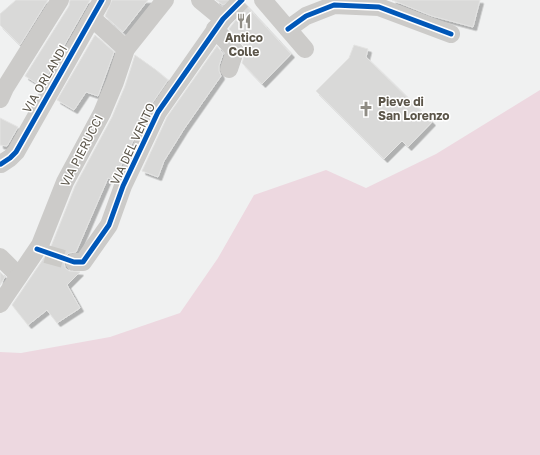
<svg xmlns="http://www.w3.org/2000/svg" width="540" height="455" viewBox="0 0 540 455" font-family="'Golos Text',sans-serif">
<defs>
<filter id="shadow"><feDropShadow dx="3.5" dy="3.5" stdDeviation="0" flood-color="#0004"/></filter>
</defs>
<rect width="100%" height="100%" fill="#f0f1f1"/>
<path fill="#edd8e0" d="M540,90V455H0V352L21,353L110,337L180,313L218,258L254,195L326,170L366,188L436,154Z"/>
<g fill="#d9d9d8" stroke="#e3e3e2" filter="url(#shadow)">
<path d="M16,0H48L20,45L0,25V14Z"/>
<path d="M70,0H90L41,86L25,76L69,6Z"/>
<path d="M112,0H148L123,32L105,16Z"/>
<path d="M216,0H241L291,54L262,84L242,63L245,54V48L243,44L229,29L239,16V10L236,5L232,3H227L223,5Z"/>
<path d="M392,0H480L473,27L432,16Z"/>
<path d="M95,35L114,52L98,96L86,92L74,110L57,100Z"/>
<path d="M354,45L368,49L366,57L432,122L408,147L402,141L384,159L316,91L349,58Z"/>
<path d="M217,46L223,54L219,66V71L221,76L184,129L164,161L158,177L142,171L167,117Z"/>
<path d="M135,55L156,70L168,80L149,108L114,180L108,178L76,252L69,253L65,257L64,262L65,268L69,271L80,272L67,285L80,308L57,323L47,310L28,325L12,305L50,249L75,186L112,117L125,86Z"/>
<path d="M0,118L18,127L7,146L0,145Z"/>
<path d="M0,272L5,277L0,285Z"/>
</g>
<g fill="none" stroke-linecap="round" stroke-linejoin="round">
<g stroke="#cbcac7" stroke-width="18" stroke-dasharray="18 9" stroke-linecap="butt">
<path d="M229,13L242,0"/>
<path d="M46,254L74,262"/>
</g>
<g stroke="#cccbc9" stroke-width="18">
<path d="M200,0L223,19"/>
<path d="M263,0L305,49"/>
<path d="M92,18L126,49"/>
<path d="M215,29L235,51L229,69"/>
<path d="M288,29L306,16L334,5L379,7L451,34"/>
<path d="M0,99L5,88L60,0"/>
<path d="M1,164L10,158L16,152L102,0"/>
<path d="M0,257L19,276"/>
<path d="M74,262H83L109,225L123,186L158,112L223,19L229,13"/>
<path d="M0,304L40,245L65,182L102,113L115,82L126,49L165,0"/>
</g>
<g stroke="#fff" stroke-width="8">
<g id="cycleway">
<path d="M288,29L306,16L334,5L379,7L451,34"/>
<path d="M1,164L10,158L16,152L102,0"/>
<path d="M37,249L74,262H83L109,225L123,186L158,112L223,19L242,0"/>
</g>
</g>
<use href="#cycleway" stroke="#0057b8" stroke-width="5"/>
</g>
<defs>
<g id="restaurant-bare" transform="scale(1.2)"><path d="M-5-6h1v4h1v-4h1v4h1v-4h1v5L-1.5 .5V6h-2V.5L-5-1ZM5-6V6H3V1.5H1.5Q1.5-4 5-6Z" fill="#8f8c84" stroke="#fff" stroke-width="2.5" paint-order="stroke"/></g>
<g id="church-bare" transform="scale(1.2)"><path d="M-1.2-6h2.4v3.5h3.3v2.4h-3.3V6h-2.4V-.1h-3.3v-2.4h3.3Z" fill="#8f8c84" stroke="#fff" stroke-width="2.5" paint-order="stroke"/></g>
</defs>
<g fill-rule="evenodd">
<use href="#restaurant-bare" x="244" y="21"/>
<use href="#church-bare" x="366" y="109"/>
</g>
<g text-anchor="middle" stroke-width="3" stroke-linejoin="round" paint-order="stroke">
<g font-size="12" font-weight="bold" fill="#5b5549" stroke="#fff">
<text x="244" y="42">Antico<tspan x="244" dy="14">Colle</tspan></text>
<text x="378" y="106" text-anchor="start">Pieve di<tspan x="378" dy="14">San Lorenzo</tspan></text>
</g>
<g font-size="12" fill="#5b5549" stroke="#fff">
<text transform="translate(45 79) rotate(-60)" y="4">VIA ORLANDI</text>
<text transform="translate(133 144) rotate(-65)" y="4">VIA DEL VENTO</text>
<text transform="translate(82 151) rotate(-63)" y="4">VIA PIERUCCI</text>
</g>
</g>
</svg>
